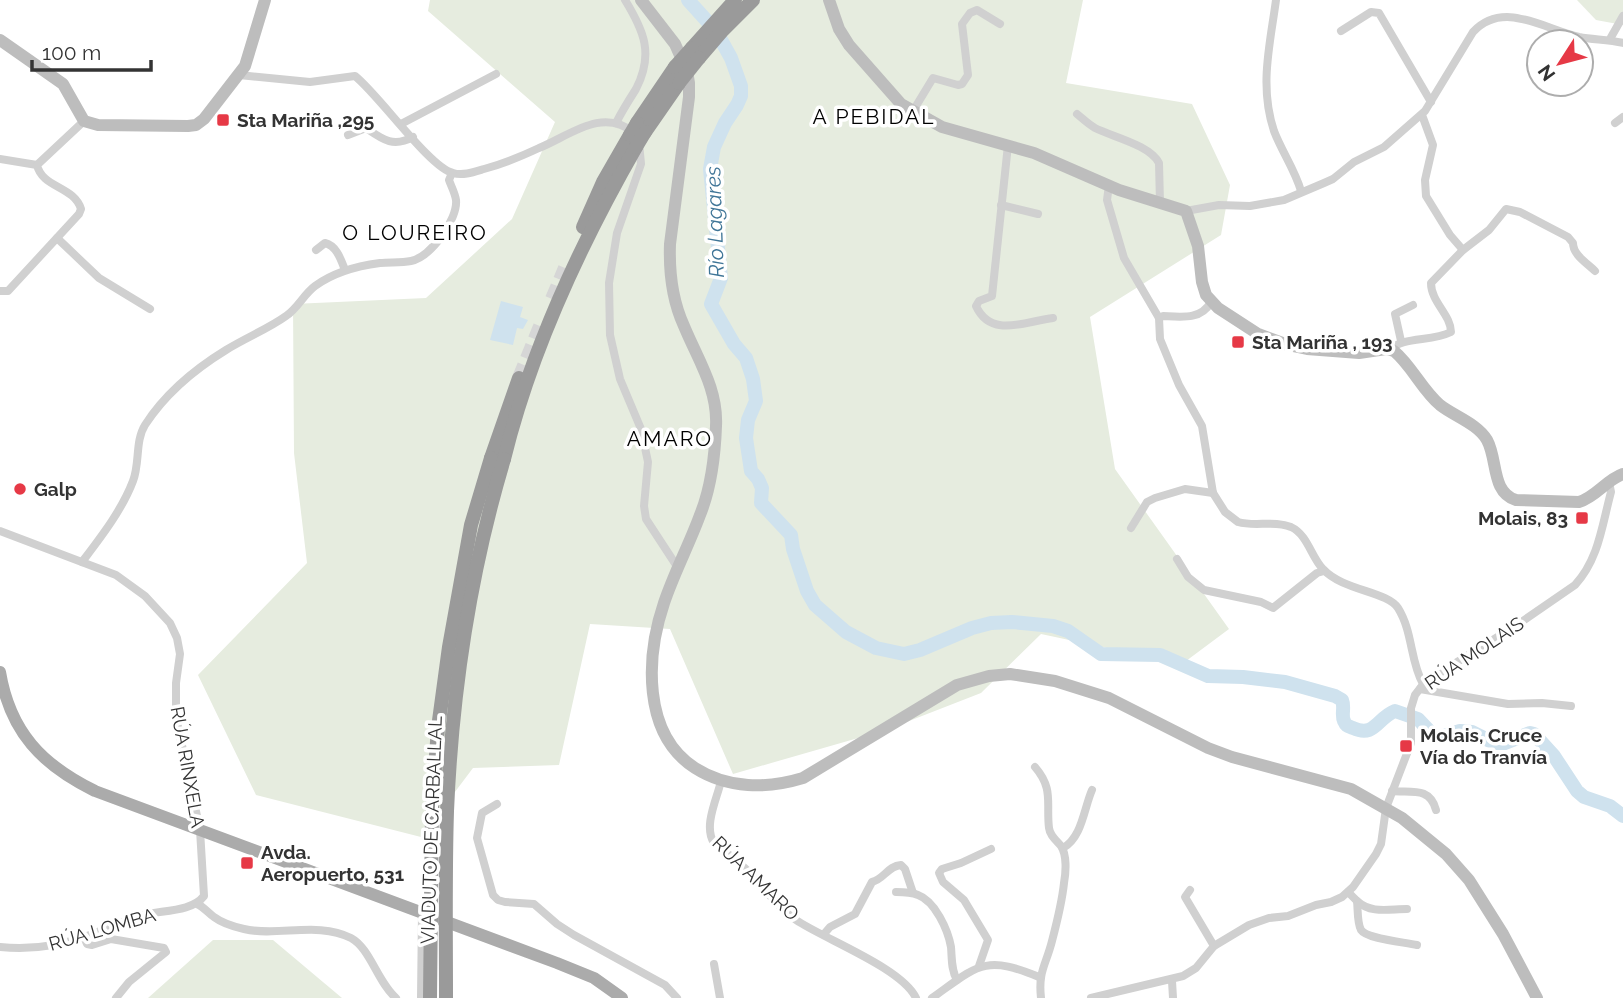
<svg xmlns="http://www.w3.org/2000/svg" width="1623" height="998" viewBox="0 0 1623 998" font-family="Raleway,sans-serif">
<rect width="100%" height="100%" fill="#fff"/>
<g fill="#e6ecdf">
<path d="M430,0H1083L1066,83L1192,104L1230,185L1221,235L1090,317L1115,469L1229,629L1182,664L1041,634L981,693L886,730L733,774L670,629L590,624L559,765L473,768L421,837L256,795L198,675L307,563L294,453L293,304L426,298L512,219L555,122L428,11Z"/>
<path d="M1577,0H1623V25L1596,20Z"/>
<path d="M213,940H273L342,998H148Z"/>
</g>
<path fill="#cfe2ee" d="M501,301L523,307L520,317L528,320L523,329L517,328L513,345L490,340Z"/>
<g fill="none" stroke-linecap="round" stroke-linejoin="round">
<path stroke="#cfe2ee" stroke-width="14" d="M688,0L716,31L731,58L741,86V96L737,105L725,123L714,147L710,169L721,278L711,304L734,344L746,358L753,379L756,401L748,420L746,438L751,471L758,479L762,488L761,503L791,535L793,549L807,591L815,605L846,632L876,648L904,654L920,650L972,628L991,623L1012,622L1053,626L1068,631L1101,654L1160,655L1208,676L1243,677L1285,682L1335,696L1342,700C1345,707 1341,715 1344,721C1346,726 1348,726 1353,728C1375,738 1377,718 1395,711L1418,719L1435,737H1441L1460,731L1472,732L1494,743H1505L1530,733L1534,734L1554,756L1577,791L1584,797L1610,806L1623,816"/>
<g stroke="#d6d6d6" stroke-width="14" stroke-dasharray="14 7" stroke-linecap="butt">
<path d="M552,299L565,268"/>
<path d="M519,378L541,324"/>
</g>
<g stroke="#d0d0d0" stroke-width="8">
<path d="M1276,0C1270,45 1259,86 1274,131C1282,152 1295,170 1301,191"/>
<path d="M1341,31L1371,12L1379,13L1431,102"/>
<path d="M1610,39L1623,16"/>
<path d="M239,75L310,82L355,76C379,95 430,168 453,173C463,176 474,172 484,169C503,164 522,156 539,148C569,136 602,107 633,132"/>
<path d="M913,111L933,78L958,85L962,84L968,75L962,24L970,13L977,10L1000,24"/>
<path d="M1077,114C1083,119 1088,124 1095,128C1113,137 1150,145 1159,163L1160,203"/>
<path d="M1422,115L1433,145L1425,180L1426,196L1450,235L1463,250"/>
<path d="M616,123C622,111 629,100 636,89C654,54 644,31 625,0"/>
<path d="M1615,123L1623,117"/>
<path d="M401,124L496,74"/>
<path d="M348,135L366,128C382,139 393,148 413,137"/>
<path d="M639,143L641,164L617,233L609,283L610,335L620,379L641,429L648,462L644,506L646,519L678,568"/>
<path d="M1008,145L992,296L979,301L976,306C991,339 1026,321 1053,318"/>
<path d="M0,159L37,165"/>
<path d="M1109,185L1107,200L1124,258L1159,318L1160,339L1179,385L1202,426L1213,493L1225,512L1238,522C1255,527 1274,520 1291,527C1308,535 1311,557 1323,569C1343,591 1387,591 1398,608C1413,632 1410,661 1423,684"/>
<path d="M1001,205L1038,214"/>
<path d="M1186,211L1219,205L1250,206L1284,200L1324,183L1333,179L1354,162L1384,147L1425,111L1473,32C1503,0 1542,28 1579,37C1594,40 1608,39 1623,43"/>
<path d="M57,238L99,278L150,309"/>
<path d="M316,250L325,243C337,246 341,260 345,270"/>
<path d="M0,291H8L79,214L81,209C74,186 42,188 37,165L84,121"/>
<path d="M1159,318L1163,316C1182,317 1201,320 1211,302"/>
<path d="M1401,341L1395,314L1413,305"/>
<path d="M1390,350C1403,336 1431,342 1451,332C1451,315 1431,302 1431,283L1463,250L1489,230L1506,209L1520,212L1568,237L1573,243C1573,255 1587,263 1595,271"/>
<path d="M1131,528L1147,502L1155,498L1185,489L1213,493"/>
<path d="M0,531L116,575L145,596L170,623L177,638L180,654L176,683V717L200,830L204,896C192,912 162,910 143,915C124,920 105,930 87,936C59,946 29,950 0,947"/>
<path d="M1177,559L1188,577L1204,590L1261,602L1273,608L1317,573L1324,571"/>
<path d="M82,562C101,537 122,510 133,481C140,463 135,441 145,425C165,394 195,369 226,350C245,338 268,329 286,316C298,308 304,294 315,286C334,272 357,266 380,263C390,262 401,263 411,261C431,257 458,219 456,200C455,193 451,186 449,180L452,173"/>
<path d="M1420,689L1508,704L1542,703L1571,706"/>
<path d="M1035,767C1054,789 1046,803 1049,828C1050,836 1056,840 1061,846C1067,855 1066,872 1064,883C1062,902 1057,922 1052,941C1046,965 1038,971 1041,998"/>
<path d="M721,781C717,799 703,826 714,843C727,853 740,863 751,874C766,890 778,908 796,920C824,939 902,968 916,998"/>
<path d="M1392,791C1410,793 1430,786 1436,810"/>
<path d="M497,804L482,813L477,838L493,895L498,900L505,902L534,904L557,924L574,935L665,985L677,998"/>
<path d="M1063,848C1082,838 1084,808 1092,790"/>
<path d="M1190,890L1185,897L1214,946"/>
<path d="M896,892C903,892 911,892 918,895C935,901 948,930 951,947C952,958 951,970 957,980"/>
<path d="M1348,892L1357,901C1358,909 1357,923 1361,930C1367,939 1404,942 1417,945"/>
<path d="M1357,901C1371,914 1389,909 1407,909"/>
<path d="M197,904C204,907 208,913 214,917C222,923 235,927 244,929C278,937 318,921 351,938C370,948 378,983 396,998"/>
<path d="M824,934L830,927L855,914L872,882C884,879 888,866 901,865L905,869L913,893"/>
<path d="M84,937L87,944L92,945L111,939L164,948L166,952L129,982L116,998"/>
<path d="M714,964L720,998"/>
<path d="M979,966L988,940L964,900L943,882L939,873L942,869L961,863L991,849"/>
<path d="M1172,981L1173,998"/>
<path d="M421,998L422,913"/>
<path d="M932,998C977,966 984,954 1039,977"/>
<path d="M1091,998L1183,976L1196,968L1214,946L1249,925L1269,918L1288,916L1316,905L1331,902L1342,897L1353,887L1376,854L1381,844L1386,808L1411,743V708L1415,695L1425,682L1517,625L1575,585C1599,559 1602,525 1611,492L1609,482"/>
</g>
<g stroke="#bdbdbd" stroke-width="12">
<path d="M641,0L675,44L687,71L689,83V97L670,244C669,272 672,300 684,326C698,360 718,389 716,426C715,455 711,488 700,515C689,545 674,573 664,603C646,656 642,734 695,768C728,789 767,789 803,778L957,685L989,676L1010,674L1055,681L1109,698L1208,748L1232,757L1351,789L1402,818L1446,854L1469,880L1503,934L1537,998"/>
<path d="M829,0L839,29L849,45L901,104L942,127L1034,153L1119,190L1186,211L1198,246L1202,282L1206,295L1218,308L1258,334L1288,345L1307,349L1359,353L1386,349L1394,351C1412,366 1422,390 1440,405C1454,416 1478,424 1487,440C1498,460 1491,492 1516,500L1579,502C1596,497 1606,480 1623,474"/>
<path d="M0,40L63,84L84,121L98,125L188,126L196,125L204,119L245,66L265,0"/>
</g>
<path stroke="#ababab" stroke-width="12" d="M0,672C10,732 42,765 95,791L557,963L594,978L622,998"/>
<g stroke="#9a9a9a" stroke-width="14">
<path d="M692,48L735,0"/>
<path d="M699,58L723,30L753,0"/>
<path d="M637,123L675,67"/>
<path d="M645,132L679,83"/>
<path d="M583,227L603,182L630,135"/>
<path d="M491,458L519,378"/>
<path d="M504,459C531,349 580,245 636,147"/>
</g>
<g stroke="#9a9a9a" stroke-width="14">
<path d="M675,67L692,48"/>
<path d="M679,83L699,58"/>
<path d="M630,135L637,123"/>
<path d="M636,147L645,132"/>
<path d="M430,998L432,810L438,728L449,647L471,525L491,458"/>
<path d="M446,998C446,936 445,873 447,811C452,692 470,573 504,459"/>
</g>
</g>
<g fill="#e63946" stroke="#fff" stroke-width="2.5">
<rect x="216" y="113" width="14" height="14" rx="3.5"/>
<rect x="1231" y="335" width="14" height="14" rx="3.5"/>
<circle cx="20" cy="489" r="7"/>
<rect x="1575" y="511" width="14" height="14" rx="3.5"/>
<rect x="1399" y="739" width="14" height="14" rx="3.5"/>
<rect x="240" y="856" width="14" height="14" rx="3.5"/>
</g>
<g text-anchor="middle" stroke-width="7" stroke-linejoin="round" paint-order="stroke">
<g font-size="19" font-weight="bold" fill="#333" stroke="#fff" text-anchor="start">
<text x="237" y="127">Sta Mariña ,295</text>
<text x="1252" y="349">Sta Mariña , 193</text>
<text x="34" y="496">Galp</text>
<text x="1568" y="525" text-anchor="end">Molais, 83</text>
<text x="1420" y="742">Molais, Cruce<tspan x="1420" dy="22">Vía do Tranvía</tspan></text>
<text x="261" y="859">Avda.<tspan x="261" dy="22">Aeropuerto, 531</tspan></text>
</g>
<g font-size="19" fill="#333" stroke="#fff">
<text transform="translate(1474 653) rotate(-34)" y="7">RÚA MOLAIS</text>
<text transform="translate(188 767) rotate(80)" y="7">RÚA RINXELA</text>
<text transform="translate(431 830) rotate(-88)" y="7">VIADUTO DE CARBALLAL</text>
<text transform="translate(756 878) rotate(44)" y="7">RÚA AMARO</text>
<text transform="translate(102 929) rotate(-16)" y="7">RÚA LOMBA</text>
</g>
<g font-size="21" letter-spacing="2" fill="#000" stroke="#fff">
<text x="874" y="124">A PEBIDAL</text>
<text x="415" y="240">O LOUREIRO</text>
<text x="670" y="446">AMARO</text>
</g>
<g font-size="21" font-style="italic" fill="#3f7597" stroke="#fff">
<text transform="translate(715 222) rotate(-92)" y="7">Río Lagares</text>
</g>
</g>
<g transform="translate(1560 63) rotate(234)"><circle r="33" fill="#ffffff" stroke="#adadad" stroke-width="2"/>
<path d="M0-5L12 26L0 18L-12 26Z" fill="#e63946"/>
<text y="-10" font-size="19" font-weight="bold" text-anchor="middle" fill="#333333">N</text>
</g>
<path d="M32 60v10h119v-10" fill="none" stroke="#333333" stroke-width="3.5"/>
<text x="42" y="60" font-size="21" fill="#333333" stroke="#ffffff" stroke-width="5" paint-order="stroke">100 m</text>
</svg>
